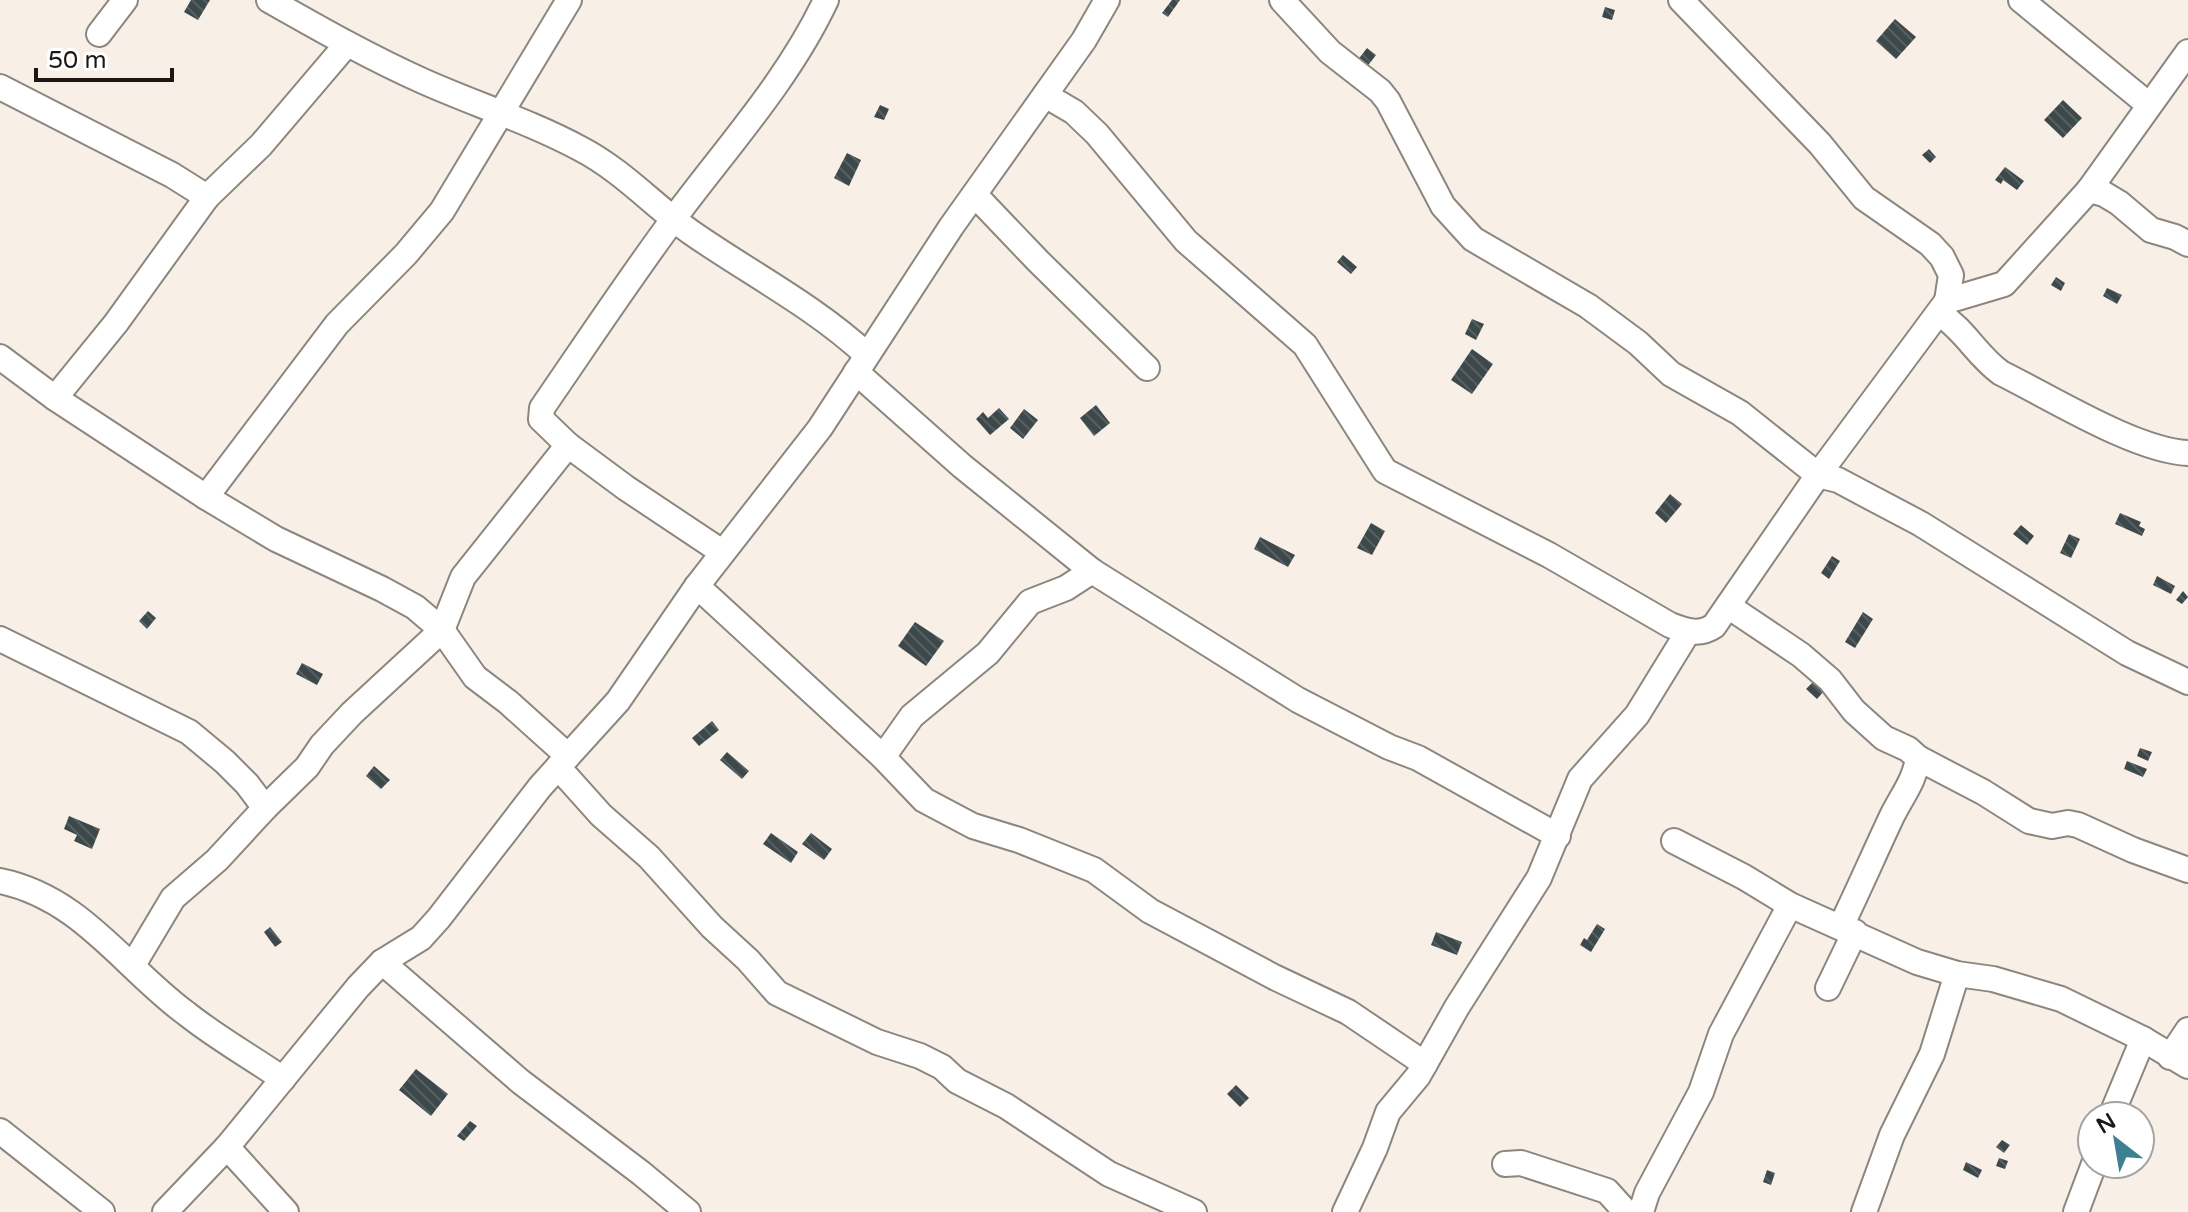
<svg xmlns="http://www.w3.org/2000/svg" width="2188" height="1212" viewBox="0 0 2188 1212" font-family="'Varela Round',sans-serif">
<defs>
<pattern id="building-back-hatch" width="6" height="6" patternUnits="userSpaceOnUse" patternTransform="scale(2)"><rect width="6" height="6" fill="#3d484b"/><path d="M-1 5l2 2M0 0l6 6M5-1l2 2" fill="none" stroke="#565f61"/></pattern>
</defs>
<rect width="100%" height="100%" fill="#f8f0e7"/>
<g fill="url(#building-back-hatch)">
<path d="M191,0H210L198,20L184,12Z"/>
<path d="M1172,0H1180L1168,17L1162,13Z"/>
<path d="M1605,7L1615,10L1612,20L1602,17Z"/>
<path d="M1895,19L1916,37L1896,59L1876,41Z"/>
<path d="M1367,48L1376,55L1363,72L1354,65Z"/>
<path d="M2063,100L2082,118L2063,138L2044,120Z"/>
<path d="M880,105L889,109L884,120L874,117Z"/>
<path d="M1929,149L1936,157L1930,163L1922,155Z"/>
<path d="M847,153L861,160L849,186L834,178Z"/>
<path d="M2005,167L2024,181L2017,190L2003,180L2001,184L1995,180Z"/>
<path d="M1343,255L1357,267L1351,274L1337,262Z"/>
<path d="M2056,277L2065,283L2061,291L2051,285Z"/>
<path d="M2107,288L2122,295L2117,304L2103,296Z"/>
<path d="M1472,319L1484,324L1476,340L1465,334Z"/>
<path d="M1472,349L1493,364L1472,394L1451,380Z"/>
<path d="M1096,405L1110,423L1094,436L1080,418Z"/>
<path d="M999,408L1009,419L990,435L976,419L983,412L988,418Z"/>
<path d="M1024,409L1038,420L1023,439L1010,428Z"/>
<path d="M1670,494L1682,504L1666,523L1655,513Z"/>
<path d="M2120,513L2141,522L2139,526L2145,529L2142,536L2115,524Z"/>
<path d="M1371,523L1385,531L1372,555L1357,548Z"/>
<path d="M2021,525L2034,536L2027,545L2013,534Z"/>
<path d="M2069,534L2080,539L2071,558L2060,553Z"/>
<path d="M1260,537L1295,555L1288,567L1254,549Z"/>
<path d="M1832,556L1840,561L1829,579L1821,573Z"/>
<path d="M2157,576L2175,586L2171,594L2153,585Z"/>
<path d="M2183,591L2188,597L2182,604L2176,600Z"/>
<path d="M148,611L156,618L147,629L139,621Z"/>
<path d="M1863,612L1873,619L1855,648L1845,642Z"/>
<path d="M915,622L944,641L926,666L898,646Z"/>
<path d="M302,663L323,674L317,685L296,674Z"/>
<path d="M1815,680L1825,690L1817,699L1806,689Z"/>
<path d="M712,721L719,730L699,746L692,738Z"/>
<path d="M2140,748L2152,752L2148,761L2137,756Z"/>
<path d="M727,752L749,771L742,779L720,760Z"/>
<path d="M2127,761L2147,769L2143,777L2124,769Z"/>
<path d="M374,766L390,780L381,789L366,776Z"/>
<path d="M69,816L100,829L92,849L74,841L77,835L64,829Z"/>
<path d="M771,833L798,852L791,863L763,844Z"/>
<path d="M811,833L832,849L824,860L802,844Z"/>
<path d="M1597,924L1605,929L1591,952L1580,945L1584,938L1587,940Z"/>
<path d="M270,927L282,942L275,947L264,932Z"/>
<path d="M1436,932L1462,942L1457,955L1431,945Z"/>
<path d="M416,1069L448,1094L431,1116L399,1090Z"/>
<path d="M1236,1085L1249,1098L1240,1107L1227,1094Z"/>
<path d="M470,1121L477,1126L464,1141L457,1136Z"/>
<path d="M2002,1140L2010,1145L2004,1153L1996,1147Z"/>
<path d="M1999,1158L2008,1161L2005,1169L1996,1166Z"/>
<path d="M1966,1162L1982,1170L1978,1178L1963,1170Z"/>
<path d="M1767,1170L1775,1173L1771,1185L1763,1182Z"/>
</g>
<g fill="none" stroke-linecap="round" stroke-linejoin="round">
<g stroke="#8d867e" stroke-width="28">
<g id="minor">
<path d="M269,0C320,29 371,58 425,82C477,105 531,122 581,149C623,171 654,206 692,233C751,274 814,306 867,355"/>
<path d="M1282,0L1330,52L1380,91L1388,101L1443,206L1473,239L1588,306L1638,343L1671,374L1740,413L1818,475L1838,480L1921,524L2127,653L2188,682"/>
<path d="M1681,0L1820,144L1864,198L1930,244L1942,257L1951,275L1947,301"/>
<path d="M2021,0L2149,105"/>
<path d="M99,34L125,0"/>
<path d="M0,87L172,175L207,197"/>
<path d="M1045,95L1074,112L1097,134L1186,241L1305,345L1385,471L1549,555L1670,625C1686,631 1699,636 1714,626L1818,475L1947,301L2004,284L2015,272L2089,190L2188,52"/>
<path d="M2089,190L2104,194L2119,203L2151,230L2175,237L2188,244"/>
<path d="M975,195L1038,261L1147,368"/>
<path d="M1940,314C1965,330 1977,356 2001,373C2050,397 2136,451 2188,453"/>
<path d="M0,357L55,398L206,497L276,539L382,589L415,607L442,630L475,677L508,702L568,756"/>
<path d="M856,372L962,466L1092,571L1298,700L1389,747L1418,758L1558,836"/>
<path d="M55,398L116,323L207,197L261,145L347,44"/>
<path d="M206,497L337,324L406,254L442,211L569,0"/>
<path d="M722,552L626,488L568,445L541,419L542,408C586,344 629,279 675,217C727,147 789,79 826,0"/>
<path d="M697,586L883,757L924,800L973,826L1019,840L1094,870L1150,911L1274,977L1348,1012L1425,1064"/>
<path d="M1728,606L1801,655L1830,680L1854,711L1884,738L1908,749L1918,758C1915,780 1902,796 1892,816C1875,852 1859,889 1841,926"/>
<path d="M0,639L189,732L225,762L247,784L265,808L217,860L173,898L133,965"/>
<path d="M883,757L912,716L988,653L1030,602L1066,588L1092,571"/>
<path d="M1918,758L1983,792L2029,821L2052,826L2068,823L2078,825L2133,850L2188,870"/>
<path d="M558,767L601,815L649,857L712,927L748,960L777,993L877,1042L920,1056L942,1067L957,1081L1006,1106L1109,1174L1194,1212"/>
<path d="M265,808L307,767L322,745L352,713L442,630L463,577L568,445"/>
<path d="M1674,841L1744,877L1790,905L1917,962L1957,974L1993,979L2061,999L2143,1039L2188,1066"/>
<path d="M0,881C82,898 124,968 187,1014C217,1038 251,1057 283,1079"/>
<path d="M382,962L521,1082L641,1173L688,1212"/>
<path d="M1828,988L1855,932"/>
<path d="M2170,1057L2188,1030"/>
<path d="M2111,1116L2143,1039"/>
<path d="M0,1131L102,1212"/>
<path d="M227,1147L286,1212"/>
<path d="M1505,1164L1521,1163L1607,1191L1626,1212"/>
<path d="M165,1212L227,1147L358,987L382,962L421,938L439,918L540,787L618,701L697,586L820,428L951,227L1084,40L1107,0"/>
<path d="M1345,1212L1375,1148L1388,1112L1418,1076L1457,1007L1539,878L1580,779L1637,715L1688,632"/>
<path d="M1641,1212L1647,1193L1701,1092L1721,1034L1790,905"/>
<path d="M1864,1212L1892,1135L1932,1054L1957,974"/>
<path d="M2076,1212L2094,1164"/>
</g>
</g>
<use href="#minor" stroke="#fff" stroke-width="24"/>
</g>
<g transform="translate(2116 1140) rotate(329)"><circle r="38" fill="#ffffff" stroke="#a4a3a1" stroke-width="2"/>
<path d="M0-6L14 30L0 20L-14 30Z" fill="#3e8091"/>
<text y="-12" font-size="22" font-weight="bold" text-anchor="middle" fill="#1b1815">N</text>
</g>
<path d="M36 68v12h136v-12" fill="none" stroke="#1b1815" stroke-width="4"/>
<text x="48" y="68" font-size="24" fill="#1b1815" stroke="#ffffff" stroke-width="6" paint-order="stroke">50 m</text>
</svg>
